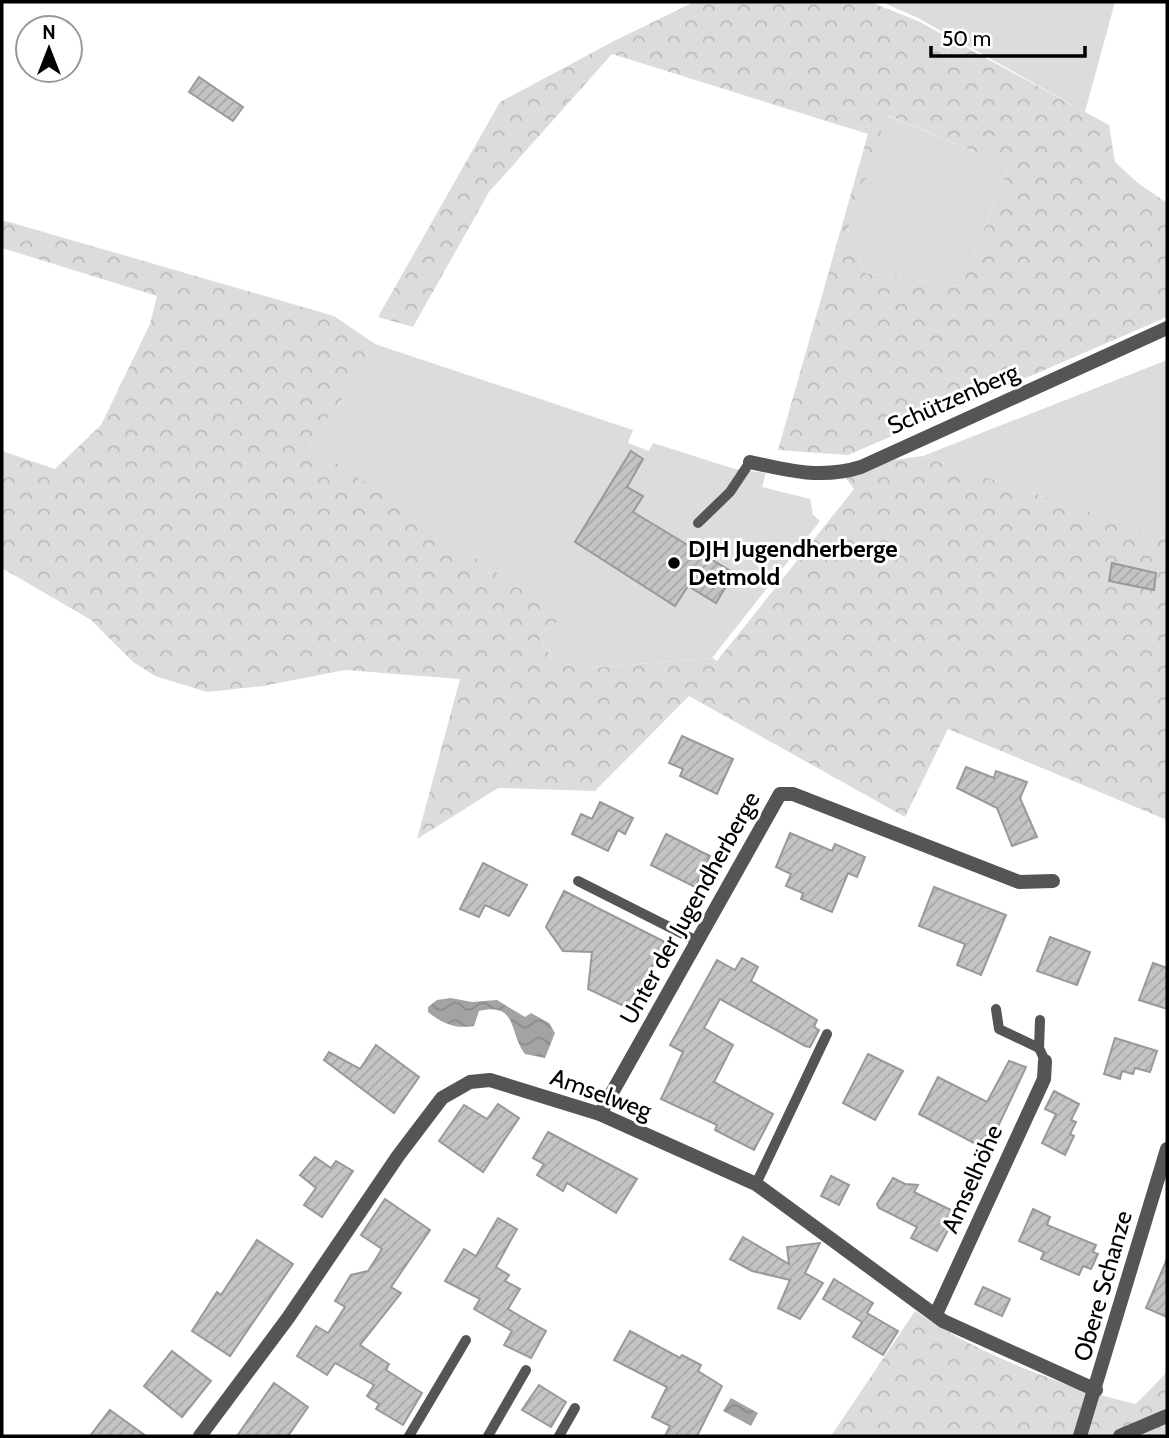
<svg xmlns="http://www.w3.org/2000/svg" width="1169" height="1438" viewBox="0 0 1169 1438" font-family="Cabin,sans-serif">
<defs>
<pattern id="forest-crowns" width="20" height="18" patternUnits="userSpaceOnUse" patternTransform="scale(1.75)"><rect width="20" height="18" fill="#dcdcdc"/><path d="M2 6a3 3 0 1 1 6 0M12 15a3 3 0 1 1 6 0" fill="none" stroke="#bbb"/></pattern>
<pattern id="water-waves" width="16" height="10" patternUnits="userSpaceOnUse" patternTransform="scale(1.75)"><rect width="16" height="10" fill="#a3a3a3"/><path d="M0 5q4-4 8 0t8 0" fill="none" stroke="#8b8b8b"/></pattern>
<pattern id="building-hatch" width="6" height="6" patternUnits="userSpaceOnUse" patternTransform="scale(1.75)"><rect width="6" height="6" fill="#c4c4c4"/><path d="M-1 1l2-2M0 6l6-6M5 7l2-2" fill="none" stroke="#a7a7a7"/></pattern>
</defs>
<rect width="100%" height="100%" fill="#fff"/>
<g fill="#dcdcdc">
<path d="M882,2H1115L1085,112L918,18Z"/>
<path d="M886,115L1009,166L961,286L865,273L848,230Z"/>
<path d="M375,344L633,430L628,443L649,451L653,443L735,469L766,473L762,487L810,499L813,515L820,521L712,658L591,668L553,662L539,635L562,618L309,444L354,383Z"/>
<path d="M1167,360V538L923,456Z"/>
</g>
<g fill="url(#forest-crowns)" fill-rule="evenodd">
<path d="M694,2H870L918,21L1109,125L1115,162L1138,183L1167,203V317L848,455L778,450L868,134L612,54L489,192L413,327L378,317L500,102L614,41ZM887,115L1009,166L961,286L865,273L848,230Z"/>
<path d="M2,220L334,316L375,344L354,383L309,444L563,618L539,635L553,662L591,668L712,658L717,661L854,489L838,467L923,456L1167,538V820L948,729L905,817L689,696L595,791L498,788L417,839L460,679L345,670L263,686L207,692L155,676L133,662L91,620L2,568V451L55,469L101,425L150,324L157,296L2,248Z"/>
<path d="M915,1311C976,1353 1064,1388 1136,1404L1167,1372V1436H831Z"/>
</g>
<g fill="url(#water-waves)">
<path d="M451,998L472,1002L497,1000L525,1017L531,1013L549,1023L555,1033L545,1058L525,1054C509,1034 518,1001 479,1011L474,1026C455,1029 443,1024 428,1012V1007L437,1000Z"/>
<path d="M731,1398L758,1413L751,1426L723,1411Z"/>
</g>
<g fill="url(#building-hatch)" stroke="#999" stroke-width="2">
<path d="M199,77L243,107L233,121L189,92Z"/>
<path d="M631,451L643,459L627,487L643,496L633,512L734,573L716,603L688,586L675,606L575,542Z"/>
<path d="M1112,563L1156,573L1154,590L1109,581Z"/>
<path d="M682,736L733,759L717,794L680,776L683,769L669,763Z"/>
<path d="M966,767L994,778L996,771L1027,782L1020,798L1037,837L1012,846L997,808L957,788Z"/>
<path d="M600,802L633,818L625,834L618,830L608,851L572,834L581,814L592,819Z"/>
<path d="M790,833L832,851L835,844L865,857L857,877L848,873L832,912L801,899L803,893L786,886L791,874L776,867Z"/>
<path d="M666,834L710,856L695,887L651,865Z"/>
<path d="M483,863L527,885L509,916L485,905L479,917L460,909Z"/>
<path d="M934,887L1006,915L981,975L957,965L965,944L919,926Z"/>
<path d="M564,891L665,942L630,1009L588,989L592,952L563,951L546,927Z"/>
<path d="M1050,937L1090,952L1077,985L1037,971Z"/>
<path d="M742,958L758,967L751,981L817,1020L814,1027L819,1030L810,1047L805,1046L720,999L704,1028L733,1045L714,1082L773,1114L754,1150L715,1130L717,1125L661,1099L683,1052L670,1045L717,960L735,970Z"/>
<path d="M1153,963L1167,968V1009L1139,1000Z"/>
<path d="M1115,1038L1157,1051L1150,1072L1135,1068L1133,1074L1122,1071L1120,1079L1104,1074Z"/>
<path d="M376,1045L419,1077L394,1113L324,1060L329,1052L360,1069Z"/>
<path d="M868,1054L903,1071L875,1120L843,1103Z"/>
<path d="M1009,1061L1026,1067L987,1150L919,1114L938,1077L987,1102Z"/>
<path d="M1054,1091L1079,1104L1071,1120L1076,1122L1070,1134L1074,1136L1065,1155L1042,1143L1056,1114L1045,1109Z"/>
<path d="M498,1104L519,1118L483,1172L439,1141L464,1105L487,1119Z"/>
<path d="M548,1132L637,1179L616,1213L567,1183L563,1191L537,1175L544,1164L533,1158Z"/>
<path d="M315,1157L331,1168L336,1161L353,1171L322,1217L304,1205L316,1188L300,1175Z"/>
<path d="M831,1176L849,1185L839,1205L821,1196Z"/>
<path d="M893,1178L905,1184L918,1185L914,1192L957,1213L937,1251L911,1238L917,1227L879,1208L877,1204Z"/>
<path d="M385,1199L430,1230L391,1287L401,1293L360,1345L389,1364L386,1370L422,1393L403,1425L376,1409L379,1404L367,1396L374,1385L335,1363L327,1375L297,1356L316,1326L328,1333L345,1307L335,1301L351,1275L368,1271L382,1249L361,1235Z"/>
<path d="M1033,1209L1050,1217L1047,1225L1096,1245L1093,1252L1098,1254L1091,1269L1083,1266L1079,1275L1041,1259L1044,1252L1019,1241Z"/>
<path d="M498,1218L517,1229L496,1267L509,1275L505,1281L520,1289L508,1309L546,1331L531,1358L504,1345L512,1331L474,1309L480,1299L445,1281L464,1249L476,1256Z"/>
<path d="M743,1237L789,1264L787,1247L820,1243L805,1273L823,1283L800,1319L778,1308L790,1280L752,1271L730,1259Z"/>
<path d="M257,1240L293,1264L230,1356L192,1331L217,1292L221,1295Z"/>
<path d="M1167,1259V1317L1146,1308Z"/>
<path d="M834,1279L873,1303L867,1313L898,1331L883,1355L853,1337L862,1322L823,1299Z"/>
<path d="M983,1287L1010,1299L1002,1316L975,1304Z"/>
<path d="M630,1331L680,1358L682,1355L701,1365L698,1371L722,1386L697,1436H665L670,1426L652,1417L667,1387L614,1360Z"/>
<path d="M172,1351L211,1381L182,1417L144,1386Z"/>
<path d="M274,1383L308,1407L288,1436H237Z"/>
<path d="M539,1385L566,1402L551,1427L522,1410Z"/>
<path d="M110,1410L146,1436H90Z"/>
</g>
<g fill="none" stroke-linecap="round" stroke-linejoin="round">
<g stroke="#555" stroke-width="10">
<path d="M698,523L730,492L750,462"/>
<path d="M578,881L697,941"/>
<path d="M996,1009L999,1029L1039,1048L1045,1061"/>
<path d="M1039,1048L1040,1020"/>
<path d="M756,1184L827,1034"/>
<path d="M409,1436L466,1340"/>
<path d="M488,1436L526,1370"/>
<path d="M559,1436L575,1408"/>
</g>
<g stroke="#555" stroke-width="14">
<path d="M750,462C789,471 823,479 861,467L1167,328"/>
<path d="M600,1114L780,794H793L1019,882L1053,881"/>
<path d="M936,1314L1044,1079L1045,1061"/>
<path d="M200,1436L288,1318L398,1156L442,1098L470,1082L490,1080L600,1114L756,1184L943,1321L1096,1390"/>
<path d="M1080,1436L1167,1149"/>
<path d="M1120,1436L1167,1416"/>
</g>
</g>
<circle fill="#000" stroke="#fff" stroke-width="2.5" cx="674" cy="563" r="7"/>
<g text-anchor="middle" stroke-width="6" stroke-linejoin="round" paint-order="stroke">
<g font-size="24" fill="#000" stroke="#fff">
<text transform="translate(953 399) rotate(-24)" y="8">Schützenberg</text>
<text transform="translate(690 908) rotate(-61)" y="8">Unter der Jugendherberge</text>
<text transform="translate(601 1094) rotate(20)" y="8">Amselweg</text>
<text transform="translate(972 1179) rotate(-66)" y="8">Amselhöhe</text>
<text transform="translate(1103 1286) rotate(-74)" y="8">Obere Schanze</text>
</g>
<g font-size="24" font-weight="bold" fill="#000" stroke="#fff" text-anchor="start">
<text x="688" y="557">DJH Jugendherberge<tspan x="688" dy="28">Detmold</tspan></text>
</g>
</g>
<rect width="1169" height="1438" fill="none" stroke="#000000" stroke-width="7"/>
<g transform="translate(49 49)"><circle r="33" fill="#ffffff" stroke="#999999" stroke-width="2"/>
<path d="M0-5L12 26L0 18L-12 26Z" fill="#000000"/>
<text y="-10" font-size="19" font-weight="bold" text-anchor="middle" fill="#000000">N</text>
</g>
<path d="M931 46v10h154v-10" fill="none" stroke="#000000" stroke-width="3.5"/>
<text x="942" y="46" font-size="21" fill="#000000" stroke="#ffffff" stroke-width="5" paint-order="stroke">50 m</text>
</svg>
